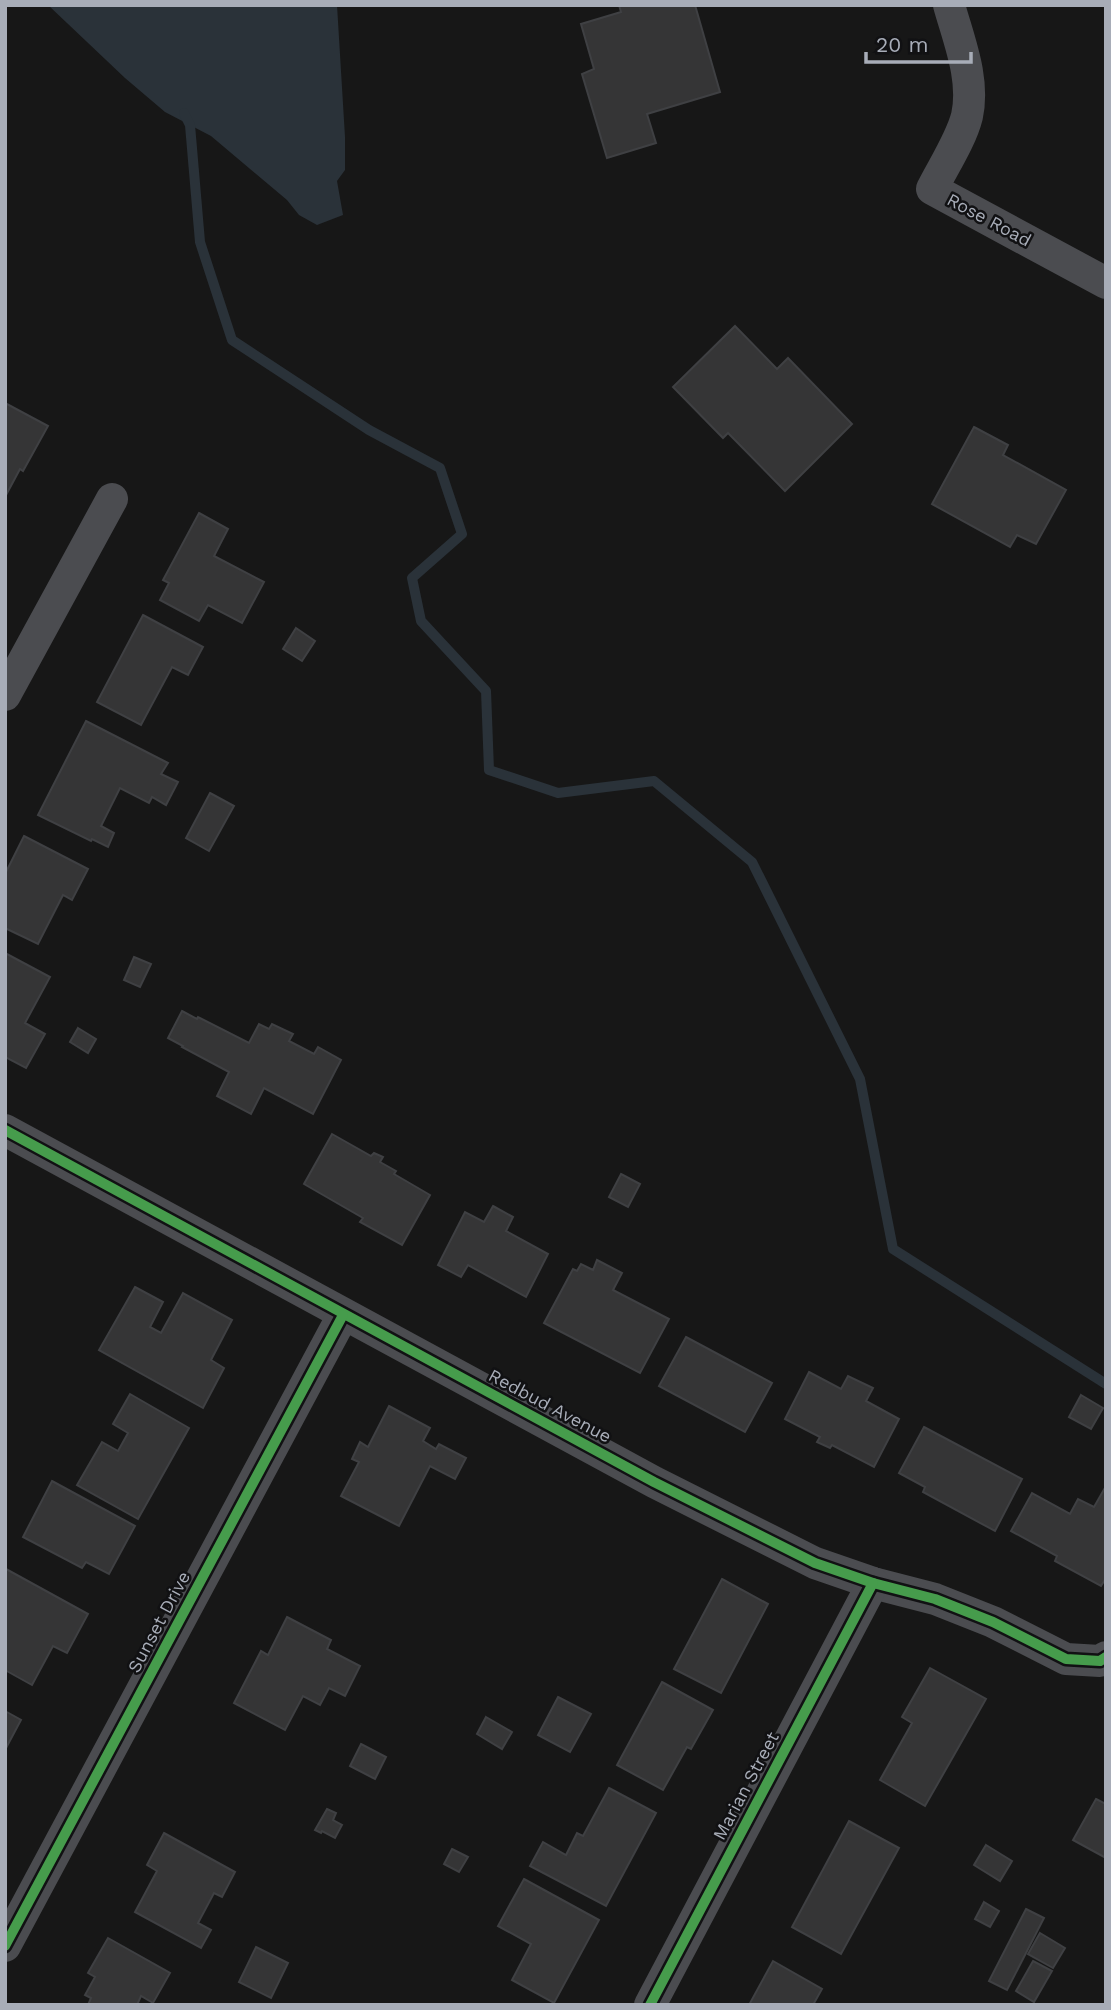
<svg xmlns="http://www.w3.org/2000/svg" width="1111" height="2010" viewBox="0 0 1111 2010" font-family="'Work Sans',sans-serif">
<rect width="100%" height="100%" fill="#171717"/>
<path fill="#2a3239" d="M48,5H337L345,137V170L337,181L343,215L317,225L299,215L287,200L211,136L165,112L125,78Z"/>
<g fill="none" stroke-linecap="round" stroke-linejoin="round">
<path stroke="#2a3239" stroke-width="10" d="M184,113L190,125L200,242L232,340L369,430L440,468L462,534L412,578L421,621L486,691L489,770L558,793L654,781L752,862L860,1079L893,1249L1106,1384"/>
</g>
<g fill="#353536" stroke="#3f4043" stroke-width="2">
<path d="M619,5H695L720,92L647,114L656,143L607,158L582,74L594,69L581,24L621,12Z"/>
<path d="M735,326L777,369L788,358L852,424L785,491L728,433L723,438L673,387Z"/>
<path d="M5,403L48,426L23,471L20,469L5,497Z"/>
<path d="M974,427L1008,445L1003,455L1066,490L1036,544L1017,535L1010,547L932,504Z"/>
<path d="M199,513L228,529L214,556L264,582L242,623L208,605L199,621L160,600L169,583L163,580Z"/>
<path d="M143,615L203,647L188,675L172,667L141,725L97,702Z"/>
<path d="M296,628L315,641L302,661L283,649Z"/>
<path d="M86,721L168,763L161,774L178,782L166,805L152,797L149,803L120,788L101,826L114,833L108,847L92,839L91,841L38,815Z"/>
<path d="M210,793L234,806L209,851L186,838Z"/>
<path d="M24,836L88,869L72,900L63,895L38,944L5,928V874Z"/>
<path d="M5,953L50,977L25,1023L45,1034L26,1068L5,1057Z"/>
<path d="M134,957L151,964L140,987L124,980Z"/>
<path d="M182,1011L197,1019L198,1017L249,1043L259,1024L269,1029L272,1024L293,1034L289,1041L314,1054L318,1047L341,1060L313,1114L264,1088L251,1114L217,1096L229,1072L182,1047L183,1046L168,1038Z"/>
<path d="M78,1028L96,1039L88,1053L70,1042Z"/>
<path d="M332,1134L371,1156L374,1153L383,1157L380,1162L396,1171L394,1174L430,1195L402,1245L360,1222L363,1218L304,1184Z"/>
<path d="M621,1174L640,1184L628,1207L609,1197Z"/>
<path d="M493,1206L513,1217L506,1231L548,1254L526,1297L468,1265L461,1277L438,1265L465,1212L484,1222Z"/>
<path d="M597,1260L622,1273L613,1290L669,1319L640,1373L544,1323L573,1269L577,1271L581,1264L593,1270Z"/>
<path d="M135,1287L163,1302L150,1327L161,1333L183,1293L232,1320L211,1360L224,1368L203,1408L99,1350Z"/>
<path d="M686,1337L772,1383L745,1432L659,1386Z"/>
<path d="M809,1372L841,1389L848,1376L873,1388L866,1401L899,1419L874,1467L832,1445L830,1448L817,1442L820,1437L785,1419Z"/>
<path d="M130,1394L189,1428L138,1519L77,1485L102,1442L118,1451L128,1433L113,1424Z"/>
<path d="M1081,1395L1103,1408L1091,1429L1069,1417Z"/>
<path d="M389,1406L430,1428L423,1441L436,1449L439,1444L466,1458L455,1479L430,1466L399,1526L341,1496L359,1462L352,1459L360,1442L368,1447Z"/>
<path d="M924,1427L1022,1479L995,1531L923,1492L925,1487L899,1473Z"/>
<path d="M52,1481L135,1526L109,1574L86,1562L82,1568L23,1537Z"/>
<path d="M1106,1486V1578L1101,1586L1055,1561L1057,1556L1011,1531L1032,1493L1070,1514L1078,1499L1094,1507Z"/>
<path d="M6,1569L88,1614L67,1653L53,1646L32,1685L5,1670Z"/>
<path d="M722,1579L768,1604L721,1693L674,1669Z"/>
<path d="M287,1617L331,1640L327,1649L360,1666L345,1696L329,1688L320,1705L303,1696L285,1730L234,1703L261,1651L268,1655Z"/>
<path d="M930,1668L986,1699L925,1806L880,1780L912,1723L902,1717Z"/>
<path d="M662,1682L713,1710L691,1749L687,1747L663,1790L617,1765Z"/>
<path d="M558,1697L591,1714L570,1752L538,1735Z"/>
<path d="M5,1711L21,1720L5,1750Z"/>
<path d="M486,1717L512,1732L502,1749L477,1734Z"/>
<path d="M361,1744L386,1757L375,1779L350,1766Z"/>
<path d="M609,1788L656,1813L606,1906L530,1866L543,1842L566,1855L577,1833L583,1836Z"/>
<path d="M1096,1799L1106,1804V1858L1073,1840Z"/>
<path d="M327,1809L336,1813L333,1820L342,1825L335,1838L322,1831L321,1833L315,1830Z"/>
<path d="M849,1821L899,1848L841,1954L792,1927Z"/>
<path d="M164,1833L235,1872L222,1897L214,1893L198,1923L211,1930L201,1948L135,1912L157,1871L147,1865Z"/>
<path d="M986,1845L1012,1861L1000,1881L974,1865Z"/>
<path d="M452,1849L468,1857L459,1872L444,1864Z"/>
<path d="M524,1879L599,1920L554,2003L512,1980L531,1944L498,1926Z"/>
<path d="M984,1902L999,1911L990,1927L975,1919Z"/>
<path d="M1026,1909L1044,1918L1007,1990L989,1981Z"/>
<path d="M1040,1933L1065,1948L1053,1968L1028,1954Z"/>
<path d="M108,1938L170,1973L153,2003L141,1996L137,2005H88L91,1998L85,1995L95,1977L88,1973Z"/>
<path d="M256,1947L288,1963L271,1998L239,1982Z"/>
<path d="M773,1961L822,1989L813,2005H749Z"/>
<path d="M1033,1961L1052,1971L1034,2002L1016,1991Z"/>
</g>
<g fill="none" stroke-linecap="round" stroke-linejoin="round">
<g stroke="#4b4c50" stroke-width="32">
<path d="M949,5C959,41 975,79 967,116C961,140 943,167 932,189L1106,283"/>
<path d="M5,695L112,499"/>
<path d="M5,1130L654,1482L815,1563L873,1583L935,1599L993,1622L1066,1659L1100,1661L1106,1657"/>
<path d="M5,1946L343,1315"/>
<path d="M650,2005L873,1583"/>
</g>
<g stroke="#111113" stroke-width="15">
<g id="cycleway">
<path d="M5,1130L654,1482L815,1563L873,1583L935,1599L993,1622L1066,1659L1100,1661L1106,1657"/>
<path d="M5,1946L343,1315"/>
<path d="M650,2005L873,1583"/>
</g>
</g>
<use href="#cycleway" stroke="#469c4c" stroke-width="10"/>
</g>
<g text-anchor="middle" stroke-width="5" stroke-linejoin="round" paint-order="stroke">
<g font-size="18" fill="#a8adb8" stroke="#111113">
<text transform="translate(989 220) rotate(28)" y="6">Rose Road</text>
<text transform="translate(550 1406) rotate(28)" y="6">Redbud Avenue</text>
<text transform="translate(159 1622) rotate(-62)" y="6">Sunset Drive</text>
<text transform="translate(746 1786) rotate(-62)" y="6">Marian Street</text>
</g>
</g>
<rect width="1111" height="2010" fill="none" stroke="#a8adb8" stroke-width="14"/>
<path d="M866 52v10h105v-10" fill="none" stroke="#a8adb8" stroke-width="3.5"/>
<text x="876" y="52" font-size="21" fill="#a8adb8" stroke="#111113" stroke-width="5" paint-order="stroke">20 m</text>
</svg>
